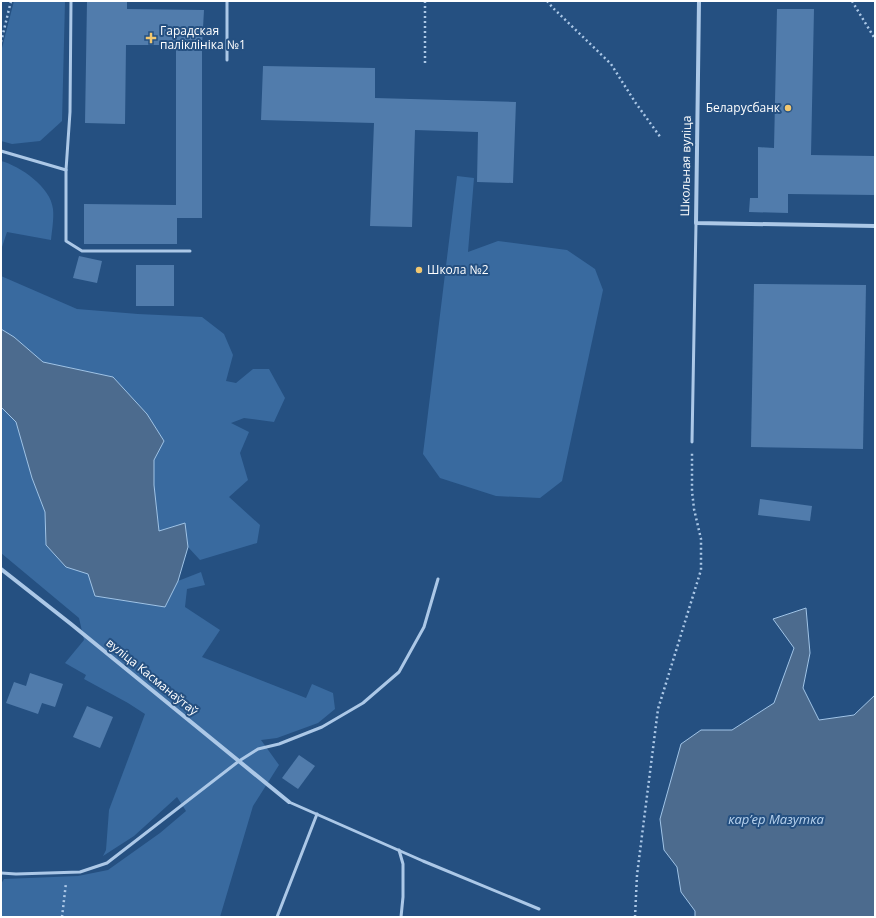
<svg xmlns="http://www.w3.org/2000/svg" width="876" height="918" viewBox="0 0 876 918" font-family="'Open Sans',sans-serif">
<rect width="100%" height="100%" fill="#255081"/>
<g fill="#396a9f">
<path d="M14,1H65L62,121L40,141L12,144L1,141V52Z"/>
<path d="M1,161C20,166 51,187 53,209C54,219 52,230 51,240L7,232L1,250Z"/>
<path d="M457,176L474,178L468,252L498,241L567,250L595,269L603,290L562,481L540,498L496,496L440,478L423,454Z"/>
<path d="M1,276L77,309L138,314L202,317L224,334L233,355L226,381L236,383L253,369H269L285,398L274,422L244,418L231,423L249,432L240,453L248,480L229,497L260,525L257,543L200,560L188,547L185,523L159,531L154,485V459L164,441L147,414L113,377L43,362L14,337L1,329Z"/>
<path d="M1,407L16,422L32,478L45,512L46,545L66,567L88,574L95,596L165,607L178,581L201,572L205,585L187,589L185,607L220,630L202,657L306,698L312,684L333,693L335,709L318,723L277,738L261,740L279,765L253,806L220,917H1V884L4,879L78,876L108,870L160,833L186,811L177,797L134,836L103,856L106,850L109,810L145,714L128,703L84,679L86,675L65,663L84,640L79,618L1,553Z"/>
</g>
<g fill="#4c6b8e" stroke="#a0c4e7">
<path d="M1,329L14,337L43,362L113,377L147,414L164,441L154,460V485L159,531L185,523L188,547L178,581L165,607L95,596L88,574L66,567L46,545L45,512L32,478L16,422L1,407Z"/>
<path d="M806,608L810,653L803,688L819,720L854,715L875,695V917H695V911L681,892L677,867L664,850L660,819L681,744L701,730H732L774,703L794,648L773,619Z"/>
</g>
<g fill="#517cac">
<path d="M87,1H127V9L204,10L202,46V218H177V244H84V204L176,205V45H126L125,124L85,123Z"/>
<path d="M777,9H814L811,155L875,156V195L788,194V213L749,212L750,198H758V147L774,148Z"/>
<path d="M263,66L375,68V98L516,102L513,183L477,182L478,132L415,130L412,227L370,226L374,123L261,120Z"/>
<path d="M79,256L102,261L97,283L73,278Z"/>
<rect x="136" y="265" width="38" height="41"/>
<path d="M754,284L866,285L863,449L751,447Z"/>
<path d="M760,499L812,506L810,521L758,515Z"/>
<path d="M30,673L63,684L55,707L42,703L38,714L6,703L14,682L26,686Z"/>
<path d="M87,706L113,717L100,748L73,737Z"/>
<path d="M299,755L315,766L298,789L282,778Z"/>
</g>
<g fill="none" stroke-linecap="round" stroke-linejoin="round">
<g stroke="#acc8e7" stroke-width="2.5" stroke-dasharray="2 3" stroke-linecap="butt">
<path d="M425,1V64"/>
<path d="M547,1L553,8L611,64L635,102L661,138"/>
<path d="M852,1L875,39"/>
<path d="M1,42L11,1"/>
<path d="M62,917L66,883"/>
<path d="M635,917L637,875L658,709L701,570V539L694,509L692,491V452"/>
</g>
<g stroke="#acc8e7" stroke-width="3">
<path d="M71,1L70,112L66,170V241L82,251H190"/>
<path d="M227,1V60"/>
<path d="M1,151L66,170"/>
<path d="M692,442L696,223"/>
<path d="M289,802L423,861L539,909"/>
<path d="M399,850L403,864V897L401,917"/>
<path d="M1,873L16,874L80,872L107,863L239,761L258,749L279,744L322,727L363,703L399,672L424,627L438,579"/>
<path d="M277,917L317,814"/>
</g>
<g stroke="#acc8e7" stroke-width="4">
<path d="M699,1L696,223L875,226"/>
<path d="M1,569L71,624L289,802"/>
</g>
</g>
<g fill="#f1c770" stroke="#255081" stroke-width="1.5">
<path d="M149 32h4v4h4v4h-4v4h-4v-4h-4v-4h4z"/>
<circle cx="788" cy="108" r="4"/>
<circle cx="419" cy="270" r="4"/>
</g>
<g text-anchor="middle" stroke-width="4" stroke-linejoin="round" paint-order="stroke">
<g font-size="12" fill="#fff" stroke="#255081" text-anchor="start">
<text x="160" y="35">Гарадская<tspan x="160" dy="14">паліклініка №1</tspan></text>
<text x="780" y="112" text-anchor="end">Беларусбанк</text>
<text x="427" y="274">Школа №2</text>
</g>
<g font-size="12" fill="#fff" stroke="#255081">
<text transform="translate(686 166) rotate(-89)" y="4">Школьная вуліца</text>
<text transform="translate(152 677) rotate(39)" y="4">вуліца Касманаўтаў</text>
</g>
<g font-size="13" font-style="italic" fill="#b7d2ee" stroke="#255081">
<text x="776" y="824">карʼер Мазутка</text>
</g>
</g>
<rect width="876" height="918" fill="none" stroke="#ffffff" stroke-width="4"/>
</svg>
